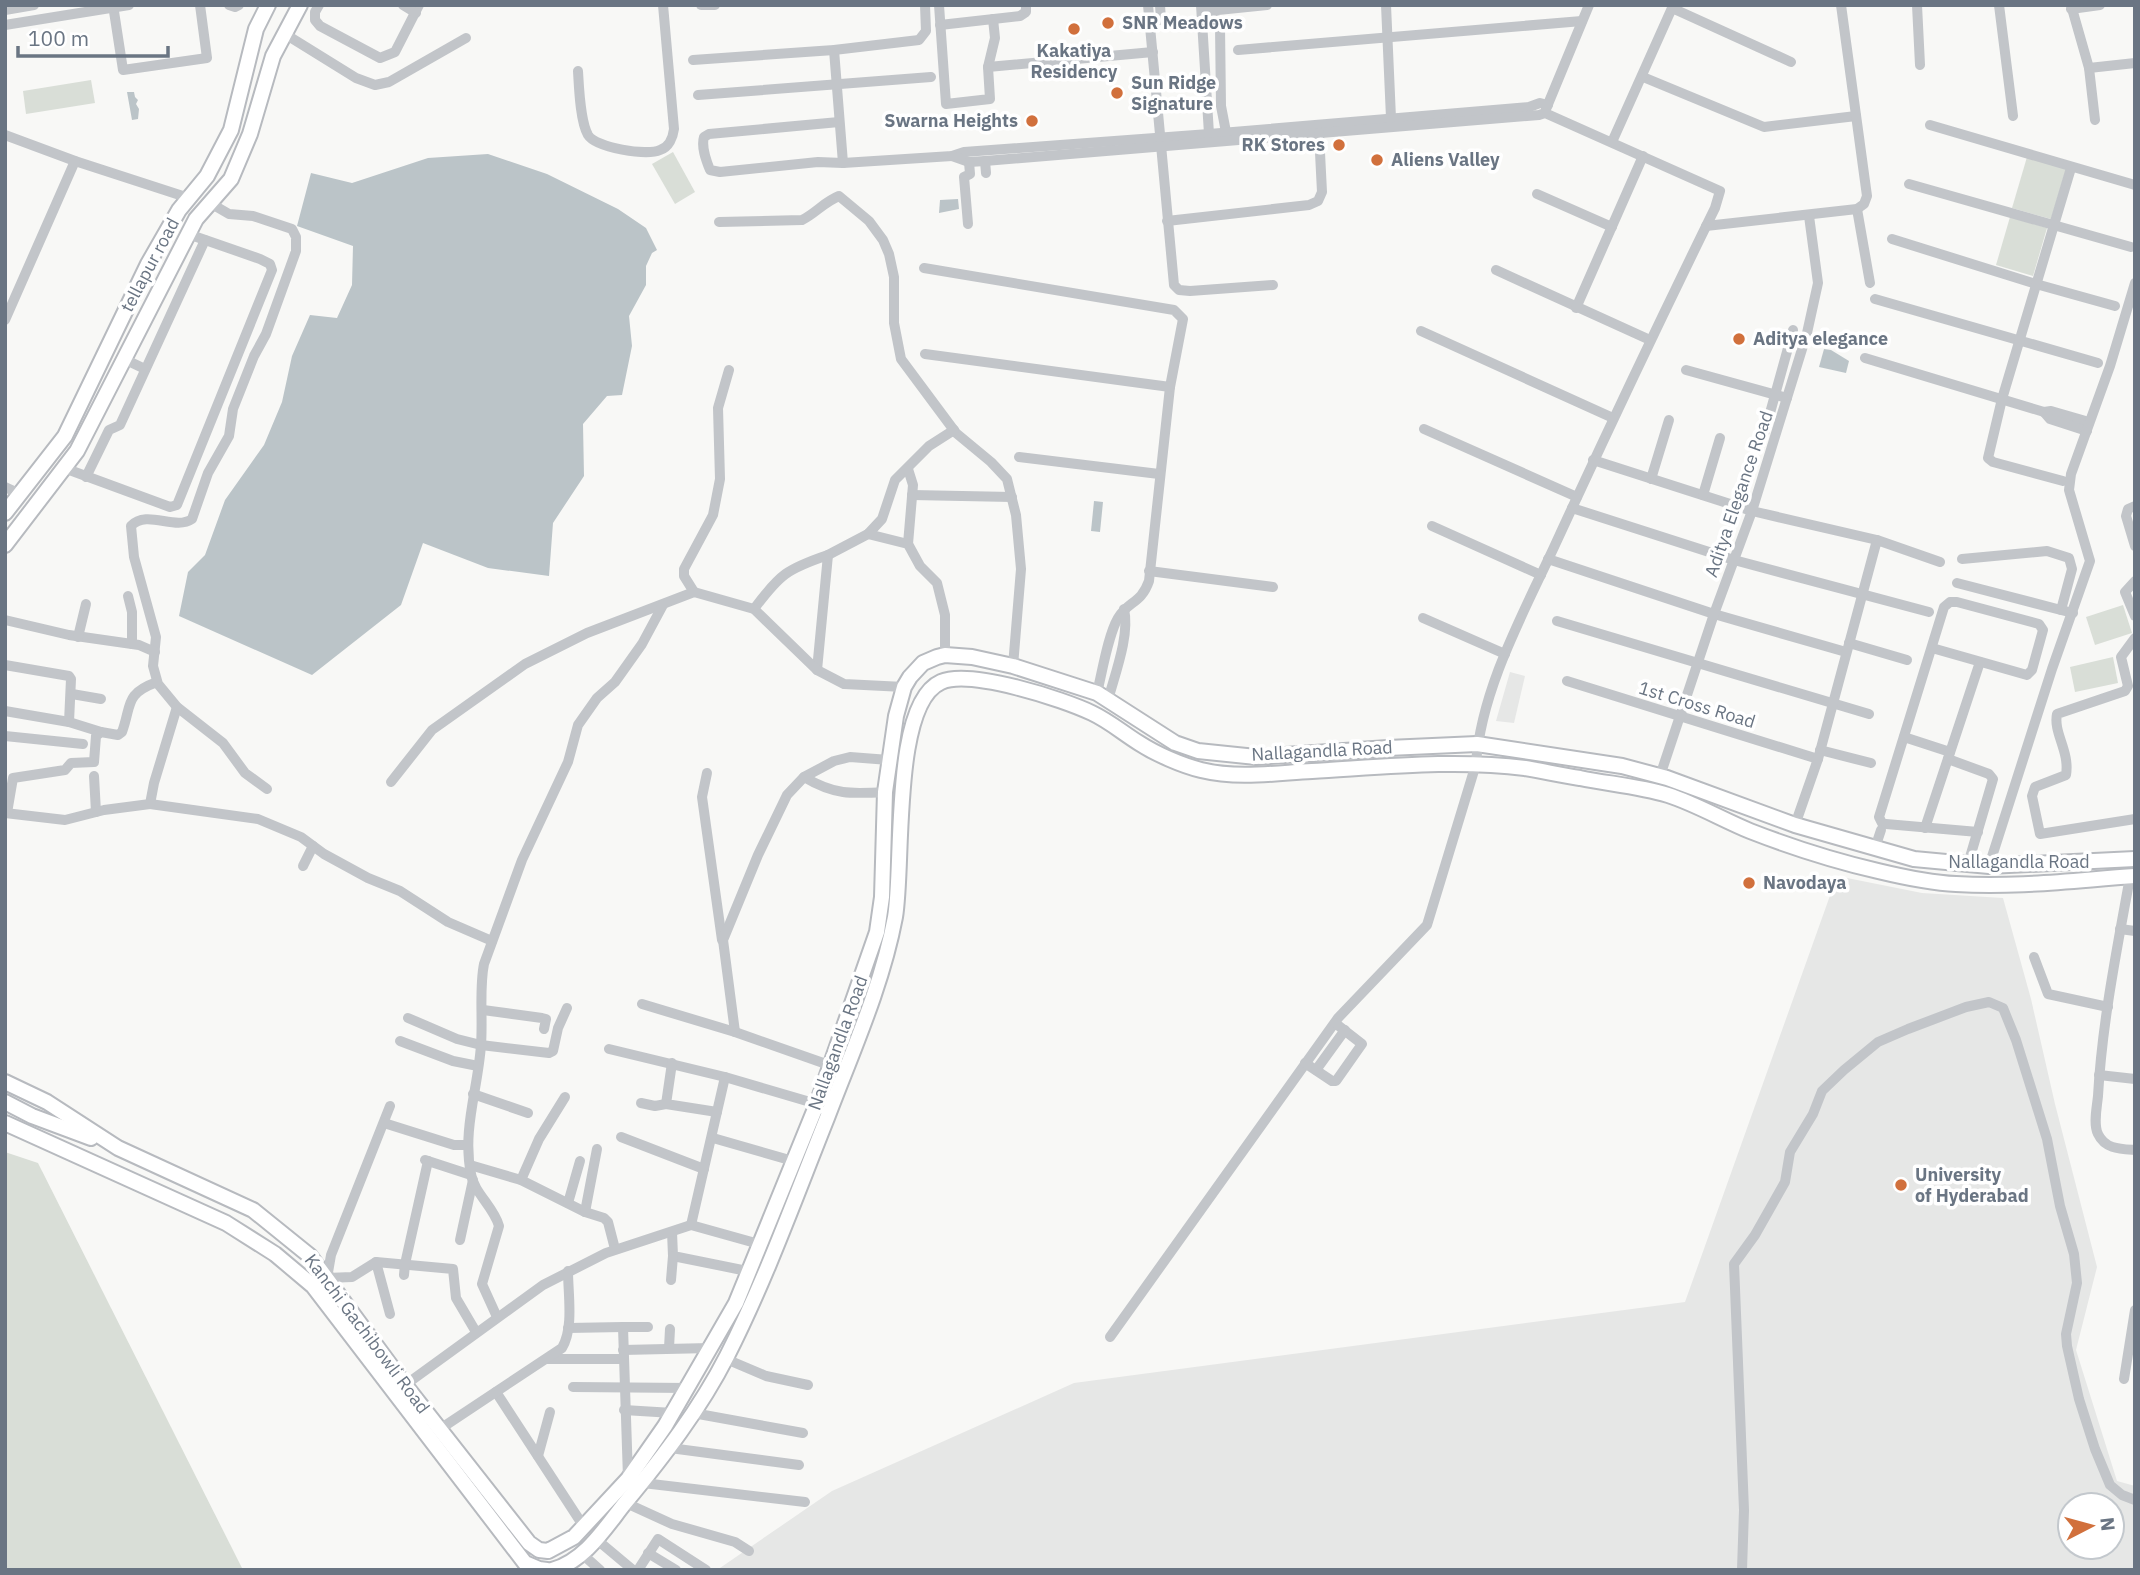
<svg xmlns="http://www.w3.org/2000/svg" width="2140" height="1575" viewBox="0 0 2140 1575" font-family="'IBM Plex Sans',sans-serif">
<rect width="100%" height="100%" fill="#f8f8f6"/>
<g fill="#e6e7e6" fill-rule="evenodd">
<path d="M1510,672L1525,676L1514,723L1496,721Z"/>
<path d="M1837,876L1922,893L2003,898L2031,999L2055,1104L2097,1267L2076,1350L2117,1481L2135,1486V1570H717L832,1491L1074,1383L1685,1302ZM2070,1505H2112V1547H2070Z"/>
</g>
<g fill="#d9ded7">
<path d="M91,80L95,103L26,114L23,91Z"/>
<path d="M673,152L695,192L675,204L652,164Z"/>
<path d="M2027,157L2066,169L2051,219L2012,208Z"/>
<path d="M2010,217L2047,228L2033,276L1996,265Z"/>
<path d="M2123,605L2132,633L2095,645L2086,617Z"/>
<path d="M2113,657L2118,683L2075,692L2070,667Z"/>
<path d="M5,1152L38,1163L243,1570H5Z"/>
</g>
<g fill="#bbc4c8">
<path d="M127,92H134L135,97L138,100L136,104L139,109L138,119L132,120Z"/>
<path d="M488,154L547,174L618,209L646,228L657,250L652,253L646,266V285L629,316L632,346L622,395L607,396L583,424L584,476L553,523L549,576L488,568L423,543L401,605L312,675L179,616L188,572L205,555L225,500L264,445L282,402L292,356L310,315L337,318L352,285L353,246L297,226L311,173L352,183L428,158Z"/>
<path d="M958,199L959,209L939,213L940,200Z"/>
<path d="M1824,349L1831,350L1849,361L1846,373L1819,367Z"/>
<path d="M1094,501L1103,502L1100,532L1091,531Z"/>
</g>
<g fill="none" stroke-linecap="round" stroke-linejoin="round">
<g stroke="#b7babf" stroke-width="18">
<g id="secondary">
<path d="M5,513L65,436L148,264L179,210L207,176L231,130L256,29L268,5"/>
<path d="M5,545L77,451L196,219L231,179L250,134L273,56L300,5"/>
<path d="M5,1082L47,1102L118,1148L253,1210L310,1256L405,1385L529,1543L539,1550L548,1551L574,1537L628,1479L665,1426L736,1303L817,1104L877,932L882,897L885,792L896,716L904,687L910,677L923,663L937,657L945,655L972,657L1013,666L1097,693L1175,743L1198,751L1256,757L1388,748L1477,744L1622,766L1667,778L1795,825L1914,859L1989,866L2135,859"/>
<path d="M5,1102L32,1116L91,1138"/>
<path d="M5,1123L226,1223L275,1254L313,1286L525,1563L539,1569L547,1570"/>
<path d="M552,1570C585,1561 605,1528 625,1503C663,1457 700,1409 727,1356C766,1279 795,1198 827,1118C852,1052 882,986 895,917C904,866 891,704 941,682C970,669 1063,699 1092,713C1109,721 1123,733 1139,743C1156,754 1181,765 1201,770C1238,779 1275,773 1312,771C1382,767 1455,759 1525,768C1543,771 1561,775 1580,778C1609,784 1639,786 1668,795C1696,804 1723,820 1750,831C1791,847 1835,861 1878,871C1903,877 1930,883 1956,884C2015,888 2076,880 2135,876"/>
</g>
</g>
<g stroke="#c2c5c9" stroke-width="10">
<path d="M113,5L123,70L207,58L200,5"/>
<path d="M229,5L235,7L239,5"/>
<path d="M319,5L315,12V20L320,26L380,58L395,52L419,5"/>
<path d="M403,5L416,13"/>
<path d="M701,5H715"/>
<path d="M939,5L946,104L990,99L988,67L995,38L993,19"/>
<path d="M1148,5L1174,285L1179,290L1190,291L1273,285"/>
<path d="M1160,5L1161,20"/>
<path d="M1201,5L1209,134"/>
<path d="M1211,5V11L1220,26L1221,106L1226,132"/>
<path d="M1386,5L1391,118"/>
<path d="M1917,5L1920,65"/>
<path d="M1999,5L2013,116"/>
<path d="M2071,5L2089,68L2095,120"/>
<path d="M2071,9L2100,5"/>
<path d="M5,10L34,5"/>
<path d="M1208,11L1267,5"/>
<path d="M5,25L129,5"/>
<path d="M940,25L1020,16L1026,12V5"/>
<path d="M285,34L356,78L375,85L389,82L466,38"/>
<path d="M834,50L843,163"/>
<path d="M1238,50L1582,21"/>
<path d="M693,60L834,50L919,40L926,31L925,5"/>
<path d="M988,67L1153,52"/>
<path d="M2089,68L2135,63"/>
<path d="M578,71C579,87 580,121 588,135C596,148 647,156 660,150C669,147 673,137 674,129L663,5"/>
<path d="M1643,77L1764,127L1856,116"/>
<path d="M698,95L931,77"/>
<path d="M1546,109L1589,5"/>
<path d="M839,122L709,134L704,137C701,147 706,160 710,170L720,172L818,162L843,163L952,156L964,152L1209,134L1529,107L1540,103L1548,105"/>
<path d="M1930,125L2135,185"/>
<path d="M5,135L75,161L189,198"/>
<path d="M1612,142L1672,8L1791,62"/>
<path d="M952,156L969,162L985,161L1539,115L1545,113L1720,191L1715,208C1660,320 1607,432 1555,545C1524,612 1481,689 1476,764L1427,925L1338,1018L1110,1337"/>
<path d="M985,161L986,173"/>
<path d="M1909,184L2131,247"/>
<path d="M1537,194L1612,227"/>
<path d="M210,203L229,214L253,216L292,229L296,237V251L266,334L254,356L233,409L229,436L208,473L192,519C175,531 147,509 131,526L134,557L156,637L153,666L158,684L177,707L223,743L245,773L267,789"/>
<path d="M1857,209L1870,283"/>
<path d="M1167,221L1309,205L1318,201L1322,192L1319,133"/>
<path d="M719,222L802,220C816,213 824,202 839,196L869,221L883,240L889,254L894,277V323L901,359L956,433L991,462L1007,479L1016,515L1021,569L1013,666"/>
<path d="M968,224L964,177L970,174L969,162"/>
<path d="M1706,226L1857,209L1864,204L1867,196L1841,5"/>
<path d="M1892,239L2036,284L2115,306"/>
<path d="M924,268L1174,310L1183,319L1170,387L1149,581C1141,604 1128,601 1118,618C1108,635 1102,673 1097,693"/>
<path d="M1496,270L1650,340"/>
<path d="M1875,299L2098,363"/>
<path d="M1576,308L1643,156"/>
<path d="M5,320L75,161"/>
<path d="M1421,331L1613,418"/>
<path d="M925,354L1170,387"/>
<path d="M1865,358L2044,412L2051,411L2089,422"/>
<path d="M124,359L145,369"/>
<path d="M1686,370L1787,398"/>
<path d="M2044,412L2050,419L2087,431"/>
<path d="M1424,429L1577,497"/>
<path d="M1765,431L1793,330"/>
<path d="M1019,457L1159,474"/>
<path d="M1593,460L1752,511L1877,540"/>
<path d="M64,468L170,507L177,505L272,270L270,264L260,259L188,234"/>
<path d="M86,477L109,430L120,425L205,240"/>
<path d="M1651,479L1669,420"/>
<path d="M2063,481L1993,462L1988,458L2002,399L2071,168"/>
<path d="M5,487L20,494"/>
<path d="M912,495L1012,497"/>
<path d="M1703,495L1720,438"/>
<path d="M2135,506L2128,509L2126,516L2135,546"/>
<path d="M1572,508L1734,560L1929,612"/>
<path d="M1432,526L1541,575"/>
<path d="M868,534L882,519L895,480L929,446L954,430"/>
<path d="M908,544L913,485L908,469"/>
<path d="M828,555L868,534L908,544L920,566L937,583L945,615V655"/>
<path d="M1548,559L1714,614L1846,652"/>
<path d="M1962,559L2047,551L2069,558L2072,569L2061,610L2073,613"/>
<path d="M1149,571L1273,587"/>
<path d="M2135,581L2125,592L2135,616"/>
<path d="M1957,583L2061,610"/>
<path d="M694,592L684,576V569L713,515L720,479L718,408L729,370"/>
<path d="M128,596L132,612V644"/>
<path d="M754,609C780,574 787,569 828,555L817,670"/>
<path d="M1423,618L1505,654"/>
<path d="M5,620L69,635L139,645L155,652"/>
<path d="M1557,621L1869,714"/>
<path d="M78,637L86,604"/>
<path d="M2135,638L2121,657L2128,686L2125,691L2057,714C2053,733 2070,751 2066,775L2035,787L2032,796L2040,834L2135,819"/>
<path d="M1849,643L1907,660"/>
<path d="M1932,648L2027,675L2032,670L2043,630L2039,624L1957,602H1950L1944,607L1879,817L1882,823L1886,824L1978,832"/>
<path d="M5,665L69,676L71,679L69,722"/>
<path d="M1567,681L1818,759"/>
<path d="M72,694L101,699"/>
<path d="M1108,700C1115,674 1130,635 1124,609"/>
<path d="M5,711L69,722L101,732"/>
<path d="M5,736L83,744"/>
<path d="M1904,737L1950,752"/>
<path d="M1820,750L1871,763"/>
<path d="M1948,759L1989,774L1993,779L1968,864"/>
<path d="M707,773L702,797L722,940"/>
<path d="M94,776L96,812"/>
<path d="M1660,776L1714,614L1752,511L1807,333L1818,283L1809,216"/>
<path d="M804,777C834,795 851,794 885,792"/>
<path d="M391,782L432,730L525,664L587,633L694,592L754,609L817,670L844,684L904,687"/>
<path d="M150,804L258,819L301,837L324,854L368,878L400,891L448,922L492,941"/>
<path d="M5,813L65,820L104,810L150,804L154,783L177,707"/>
<path d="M7,813L13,778L65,770L71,763L94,762L96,736L101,732L118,735L122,732C132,705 124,694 157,682"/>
<path d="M1795,825L1818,759L1877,540L1940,562"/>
<path d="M1925,828L1980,662"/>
<path d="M1875,848L1881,830"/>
<path d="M303,866L313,846"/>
<path d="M1989,866L2052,669L2090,561L2069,490L2071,474L2110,366L2135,283"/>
<path d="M2130,877C2117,949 2102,1023 2098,1096C2097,1107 2093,1124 2098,1134C2105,1149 2120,1149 2135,1150"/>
<path d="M2120,929L2135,931"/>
<path d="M2034,957L2048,994L2108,1007"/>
<path d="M642,1004L735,1032L829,1065"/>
<path d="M483,1010L542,1018L546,1019L544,1029"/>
<path d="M408,1018L457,1039L481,1045L549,1053L553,1051L558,1028L567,1008"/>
<path d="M735,1032L723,940L758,855L787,795L804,777L834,761L850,757L889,760"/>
<path d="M400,1041L453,1061L478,1066"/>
<path d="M609,1049L725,1077L817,1104"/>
<path d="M672,1063L666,1104L717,1112"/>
<path d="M1305,1063L1332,1081H1336L1362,1044L1335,1023"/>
<path d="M1316,1070L1345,1030"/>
<path d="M2099,1075L2135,1079"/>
<path d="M473,1094L528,1113"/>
<path d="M641,1103L655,1106L666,1104"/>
<path d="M390,1106L331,1255L327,1278L352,1277L376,1262L453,1269L456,1298L476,1332"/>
<path d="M384,1123L454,1145H467"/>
<path d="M621,1137L704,1169"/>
<path d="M713,1138L793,1161"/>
<path d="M425,1160L471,1175"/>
<path d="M470,1165L521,1180L585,1212L604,1218L608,1222L615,1249"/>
<path d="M521,1180L539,1139L565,1097"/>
<path d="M568,1203L580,1161"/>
<path d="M585,1212L597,1149"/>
<path d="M691,1225L725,1077"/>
<path d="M672,1232L673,1256L747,1271"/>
<path d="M460,1240L473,1180"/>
<path d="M376,1262L390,1314"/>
<path d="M404,1275L405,1264L428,1161"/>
<path d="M671,1280L673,1256"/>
<path d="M497,1317L482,1284L499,1226C494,1207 474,1193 471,1174C462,1130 478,1089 481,1045C483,1019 479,988 484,964L522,860L568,762L578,725L597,698L615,682L642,644L663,605"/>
<path d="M568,1328L623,1327"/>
<path d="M669,1348L670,1329"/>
<path d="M623,1350L710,1348"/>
<path d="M547,1359H623"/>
<path d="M726,1359L766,1376L808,1385"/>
<path d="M2124,1379L2135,1310"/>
<path d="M573,1387L688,1388"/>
<path d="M401,1388L543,1285L606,1253L691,1225L759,1244"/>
<path d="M496,1392L584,1527"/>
<path d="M624,1410L673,1413"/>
<path d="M693,1413L803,1433"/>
<path d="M440,1429L562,1348C574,1328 568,1294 568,1271"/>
<path d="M670,1448L799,1465"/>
<path d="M538,1456L550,1412"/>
<path d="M628,1478L623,1327H648"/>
<path d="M643,1483L805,1502"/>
<path d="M626,1503L672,1524L735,1542L749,1551"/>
<path d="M596,1539L633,1570"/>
<path d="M581,1553L600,1570"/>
<path d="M648,1553L676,1570"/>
<path d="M638,1570L658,1539L706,1570"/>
<path d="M1742,1570L1744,1510L1734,1264L1755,1235L1785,1182L1790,1152L1813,1114L1822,1091L1844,1070L1878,1042L1908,1029L1966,1007L1989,1002L2003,1008L2016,1040L2047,1139L2060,1206L2074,1254L2077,1283L2066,1334L2067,1346L2079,1399L2095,1449L2110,1485L2122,1495L2135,1500"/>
</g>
<use href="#secondary" stroke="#fff" stroke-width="14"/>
</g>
<g fill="#d1703c" stroke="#fff" stroke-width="2.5">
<circle cx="1108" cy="23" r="7"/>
<circle cx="1074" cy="29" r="7"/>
<circle cx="1117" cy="93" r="7"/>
<circle cx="1032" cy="121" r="7"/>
<circle cx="1339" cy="145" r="7"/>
<circle cx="1377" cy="160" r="7"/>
<circle cx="1739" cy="339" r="7"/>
<circle cx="1749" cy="883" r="7"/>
<circle cx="1901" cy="1185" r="7"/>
</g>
<g text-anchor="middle" stroke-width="7" stroke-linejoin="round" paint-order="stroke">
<g font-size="18" font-weight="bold" fill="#6a7583" stroke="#fff" text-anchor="start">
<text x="1122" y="29">SNR Meadows</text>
<text x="1074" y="57" text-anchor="middle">Kakatiya<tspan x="1074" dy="21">Residency</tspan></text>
<text x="1131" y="89">Sun Ridge<tspan x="1131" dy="21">Signature</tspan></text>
<text x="1018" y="127" text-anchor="end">Swarna Heights</text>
<text x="1325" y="151" text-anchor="end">RK Stores</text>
<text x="1391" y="166">Aliens Valley</text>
<text x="1753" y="345">Aditya elegance</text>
<text x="1763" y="889">Navodaya</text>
<text x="1915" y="1181">University<tspan x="1915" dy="21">of Hyderabad</tspan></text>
</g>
<g font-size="18" fill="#6a7583" stroke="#fff">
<text transform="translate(150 265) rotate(-62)" y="6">tellapur road</text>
<text transform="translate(1739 494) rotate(-71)" y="6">Aditya Elegance Road</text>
<text transform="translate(1697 705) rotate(17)" y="6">1st Cross Road</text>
<text transform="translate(1322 751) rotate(-3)" y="6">Nallagandla Road</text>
<text x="2019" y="868">Nallagandla Road</text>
<text transform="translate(838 1043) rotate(-70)" y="6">Nallagandla Road</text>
<text transform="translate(367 1334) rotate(53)" y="6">Kanchi Gachibowli Road</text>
</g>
</g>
<rect width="2140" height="1575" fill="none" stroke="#6a7583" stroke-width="14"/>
<g transform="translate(2091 1526) rotate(84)"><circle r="33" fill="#ffffff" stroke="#c3c8cd" stroke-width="2"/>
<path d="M0-5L12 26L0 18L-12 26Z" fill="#d1703c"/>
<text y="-10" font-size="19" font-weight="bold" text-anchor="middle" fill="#6a7583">N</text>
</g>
<path d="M18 46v10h150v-10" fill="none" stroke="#6a7583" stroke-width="3.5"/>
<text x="28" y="46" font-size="21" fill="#6a7583" stroke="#ffffff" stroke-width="5" paint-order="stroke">100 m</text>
</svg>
